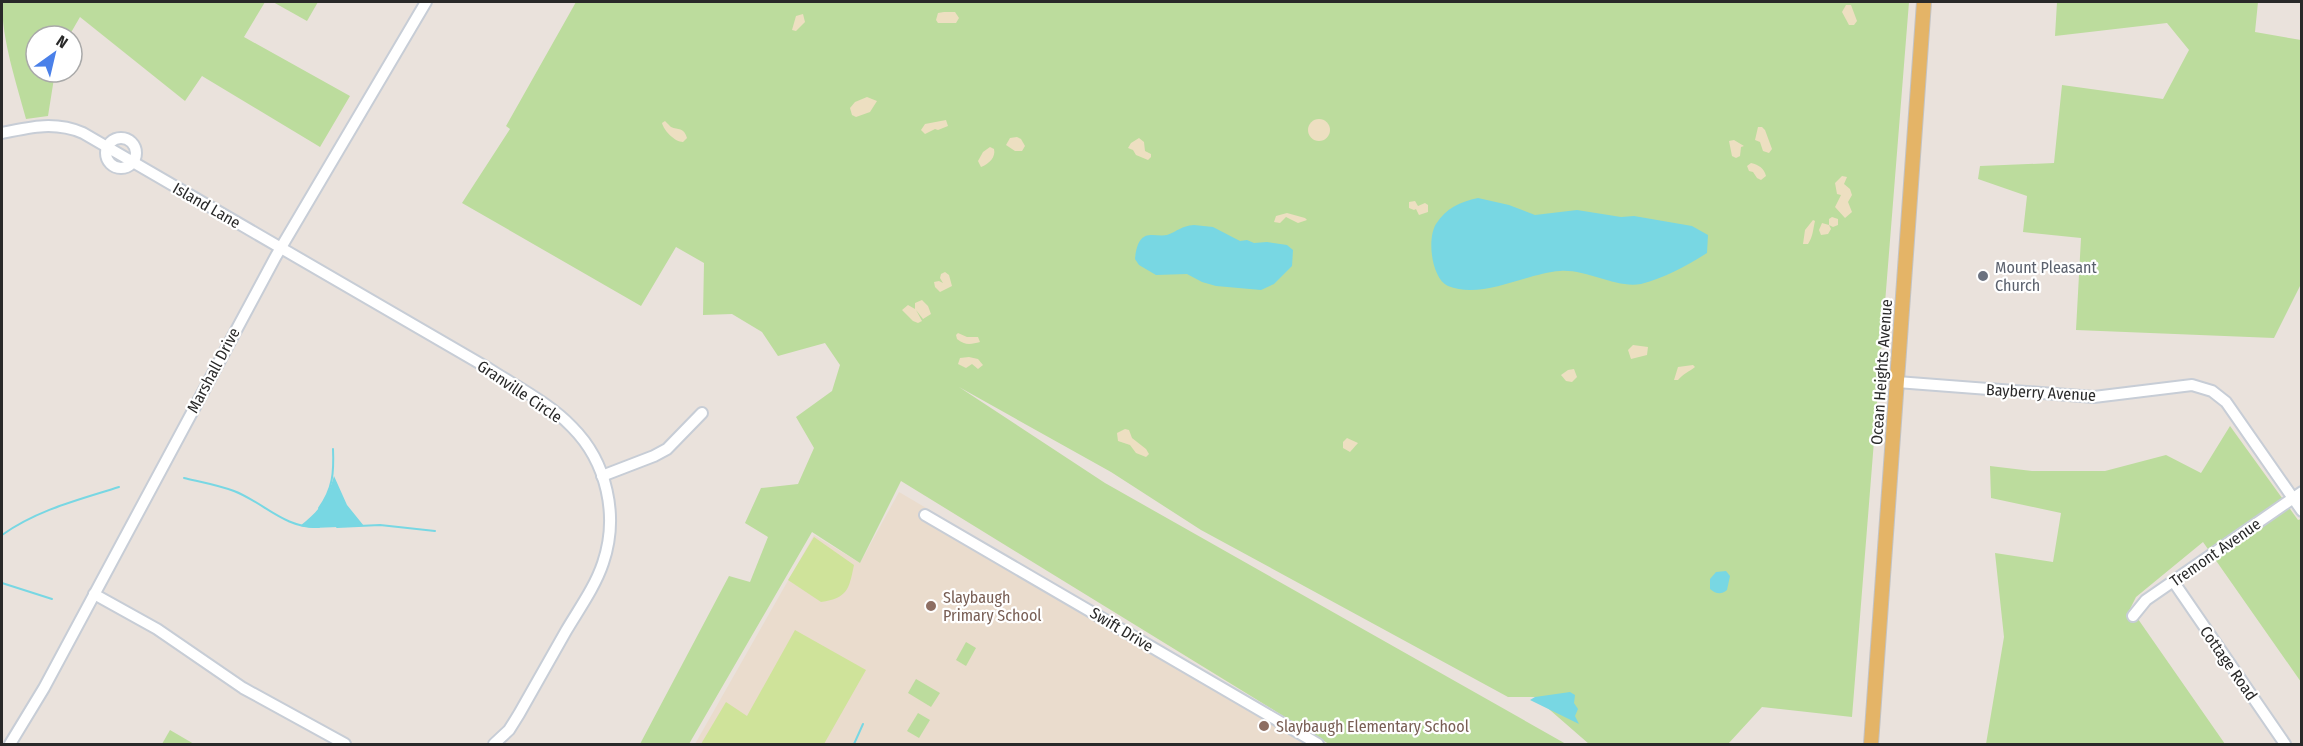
<svg xmlns="http://www.w3.org/2000/svg" width="2303" height="746" viewBox="0 0 2303 746" font-family="'Fira Sans Condensed',sans-serif">
<rect width="100%" height="100%" fill="#eae2dc"/>
<path fill="#eadccd" d="M899,492L1069,592L1107,620L1318,744H695L814,535L860,563Z"/>
<g fill="#bcdc9d">
<path d="M2,2H265L244,37L350,96L320,147L202,76L185,101L80,17L69,36H36V72H55L48,116L26,119C16,81 2,41 2,2Z"/>
<path d="M273,2H318L307,21Z"/>
<path d="M576,2H1909L1852,717L1762,707L1728,744H1589L1535,697H1508L1201,530L1111,472L959,387L1105,483L1566,744H1329L901,481L860,563L812,532L689,744H640L729,576L750,582L768,537L745,523L761,488L798,484L814,448L796,417L832,391L840,365L825,343L778,356L762,332L732,314L703,315L704,263L676,247L641,306L462,203L510,129L506,126Z"/>
<path d="M2057,2H2258L2255,32L2301,40V284L2274,338L2076,330L2081,238L2023,232L2027,196L1978,179L1980,166L2054,163L2062,85L2163,99L2189,50L2167,23L2055,36Z"/>
<path d="M2230,426L2298,520L2301,519V682L2203,542L2136,597L2128,613L2138,619L2225,744H1986L2004,637L1995,553L2053,562L2061,513L1991,498L1990,466L2032,471H2105L2166,455L2201,473Z"/>
<path d="M966,642L976,648L966,666L956,660Z"/>
<path d="M916,679L940,693L931,707L908,693Z"/>
<path d="M918,713L930,720L919,738L907,731Z"/>
<path d="M170,730L194,744H162Z"/>
</g>
<g fill="#eddfc1">
<path d="M1846,5H1851L1857,21L1854,25H1849L1842,12Z"/>
<path d="M944,12H955L959,18L956,23H938L936,20L938,13Z"/>
<path d="M803,14L805,22L796,31L792,30L796,16Z"/>
<path d="M867,97L877,101L870,112L856,117L852,115L850,108L855,102Z"/>
<circle cx="1319" cy="130" r="11"/>
<path d="M946,120L948,126L938,130L935,129L925,134L921,130L925,124Z"/>
<path d="M665,121L671,127C678,130 684,127 687,138L683,142C675,142 664,131 662,123Z"/>
<path d="M1758,127H1762L1765,130L1772,149L1769,153L1763,151L1760,142L1755,140Z"/>
<path d="M1017,137L1021,139L1025,146L1022,151H1015L1006,145L1010,138Z"/>
<path d="M1139,138L1144,142L1145,151L1151,154V157L1148,160L1136,155L1133,150L1128,148L1131,143Z"/>
<path d="M1734,140L1744,146L1741,147L1740,156L1736,158L1732,156L1729,141Z"/>
<path d="M990,147L994,149C996,157 989,164 981,167L978,161L983,152Z"/>
<path d="M1751,163C1759,165 1764,168 1766,176L1761,180L1757,178L1753,172L1749,171L1747,166Z"/>
<path d="M1842,176L1847,177L1844,184L1850,189L1852,195L1848,202L1852,212L1845,218L1835,207L1841,195L1837,194L1835,183Z"/>
<path d="M1415,201L1418,206L1425,203L1428,205V212L1419,215L1416,209L1414,210L1409,208V202Z"/>
<path d="M1287,213L1305,218L1307,220L1298,223L1286,217L1280,223L1274,222L1276,216Z"/>
<path d="M1832,217L1838,219V225L1833,227L1829,225L1831,229L1828,234L1821,235L1819,230L1822,223L1829,225V219Z"/>
<path d="M1813,220L1815,221C1813,229 1813,237 1808,244H1803L1805,230Z"/>
<path d="M945,272L949,275L952,286L940,292L935,287L934,282L939,281L943,283L940,278L941,274Z"/>
<path d="M922,300L928,306L931,314L923,319L916,310L922,321L918,323L913,321L902,310L908,305L915,309V303Z"/>
<path d="M958,333L967,337H978L980,342C972,344 965,346 957,339L956,335Z"/>
<path d="M1633,345L1648,347L1647,355L1631,359L1628,350Z"/>
<path d="M969,357L978,359L983,365L978,369L972,364L966,368L958,364L960,358Z"/>
<path d="M1693,365L1695,367C1690,371 1683,374 1678,380H1674L1678,367Z"/>
<path d="M1574,369L1577,377L1572,382L1566,381L1561,375L1568,370Z"/>
<path d="M1125,429L1129,430L1132,438L1146,449L1149,454L1146,457L1136,453L1130,445L1118,441L1117,433Z"/>
<path d="M1347,438L1358,443L1350,452L1343,448V442Z"/>
</g>
<g fill="#cfe39a">
<path d="M814,537L854,565C849,589 848,598 821,602L788,580Z"/>
<path d="M795,630L866,670L824,744H701L726,702L747,716Z"/>
</g>
<g fill="#78d7e3">
<path d="M1478,198L1509,205L1535,215L1577,210L1621,217L1634,216L1692,226L1708,235L1707,253C1686,266 1665,278 1641,284C1617,289 1587,269 1560,271C1527,273 1482,300 1448,286C1431,278 1427,238 1436,224C1446,208 1460,202 1478,198Z"/>
<path d="M1194,225L1213,227L1240,241L1247,240L1254,243L1267,242L1287,245L1293,250L1292,266L1274,284L1261,290L1216,286L1202,282L1187,274L1156,275L1139,265L1135,259C1136,248 1139,234 1152,235C1157,235 1162,236 1167,235C1178,231 1181,226 1194,225Z"/>
<path d="M334,476L347,505L364,526L313,528L300,526C320,510 327,500 334,476Z"/>
<path d="M1726,571L1730,576L1727,590C1721,595 1716,594 1710,589V579L1716,572Z"/>
<path d="M1570,692L1575,695L1574,703L1578,709L1575,716L1579,724L1530,700L1535,697Z"/>
</g>
<g fill="none" stroke-linecap="round" stroke-linejoin="round">
<g stroke="#78d7e3" stroke-width="2">
<path d="M184,478C201,482 218,485 234,491C263,502 285,529 319,527"/>
<path d="M319,508C333,489 334,472 333,449"/>
<path d="M337,527L380,525L435,531"/>
<path d="M2,535C37,510 78,500 119,487"/>
<path d="M2,583L52,599"/>
<path d="M854,744L863,724"/>
</g>
<g stroke="#c7cdd6" stroke-width="14">
<g id="minor">
<path d="M2,133C30,127 55,121 83,133L486,367C515,386 548,402 572,427C607,462 619,516 603,563C595,587 579,609 566,631C550,659 534,687 519,714L509,730L494,744"/>
<circle cx="121" cy="153" r="15"/>
<path d="M1897,382L2094,397L2192,385L2212,391L2226,402L2302,511"/>
<path d="M602,476L654,456L667,449L702,413"/>
<path d="M925,515L1318,744"/>
<path d="M2173,581L2285,744"/>
<path d="M94,594L157,629L243,688L345,744"/>
<path d="M2133,616L2146,600L2302,492"/>
<path d="M10,744L44,688L276,256L426,2"/>
</g>
</g>
<g stroke="#c3c3c3" stroke-width="16">
<path id="major" d="M1871,744L1924,2"/>
</g>
<use href="#minor" stroke="#fff" stroke-width="10"/>
<use href="#major" stroke="#e4b467" stroke-width="14"/>
</g>
<circle fill="#6b7280" stroke="#fff" stroke-width="2" cx="1983" cy="276" r="6"/>
<g fill="#8d6e63" stroke="#fff" stroke-width="2">
<circle cx="931" cy="606" r="6"/>
<circle cx="1264" cy="726" r="6"/>
</g>
<g text-anchor="middle" stroke-width="4.5" stroke-linejoin="round" paint-order="stroke">
<g font-size="16" fill="#292929" stroke="#fff">
<text transform="translate(207 205) rotate(30)" y="6">Island Lane</text>
<text transform="translate(213 370) rotate(-62)" y="6">Marshall Drive</text>
<text transform="translate(1881 372) rotate(-86)" y="6">Ocean Heights Avenue</text>
<text transform="translate(520 391) rotate(34)" y="6">Granville Circle</text>
<text transform="translate(2041 392) rotate(3)" y="6">Bayberry Avenue</text>
<text transform="translate(2215 552) rotate(-35)" y="6">Tremont Avenue</text>
<text transform="translate(1122 629) rotate(31)" y="6">Swift Drive</text>
<text transform="translate(2229 663) rotate(55)" y="6">Cottage Road</text>
</g>
<g font-size="16" fill="#5b616d" stroke="#fff" text-anchor="start">
<text x="1995" y="273">Mount Pleasant<tspan x="1995" dy="18">Church</tspan></text>
</g>
<g font-size="16" fill="#785e54" stroke="#fff" text-anchor="start">
<text x="943" y="603">Slaybaugh<tspan x="943" dy="18">Primary School</tspan></text>
<text x="1276" y="732">Slaybaugh Elementary School</text>
</g>
</g>
<rect width="2303" height="746" fill="none" stroke="#292929" stroke-width="6"/>
<g transform="translate(54 54) rotate(34)"><circle r="28" fill="#ffffff" stroke="#a9a9a9" stroke-width="1.5"/>
<path d="M0-4.5L10 22L0 15L-10 22Z" fill="#4a80e9"/>
<text y="-9" font-size="16" font-weight="bold" text-anchor="middle" fill="#292929">N</text>
</g>
</svg>
